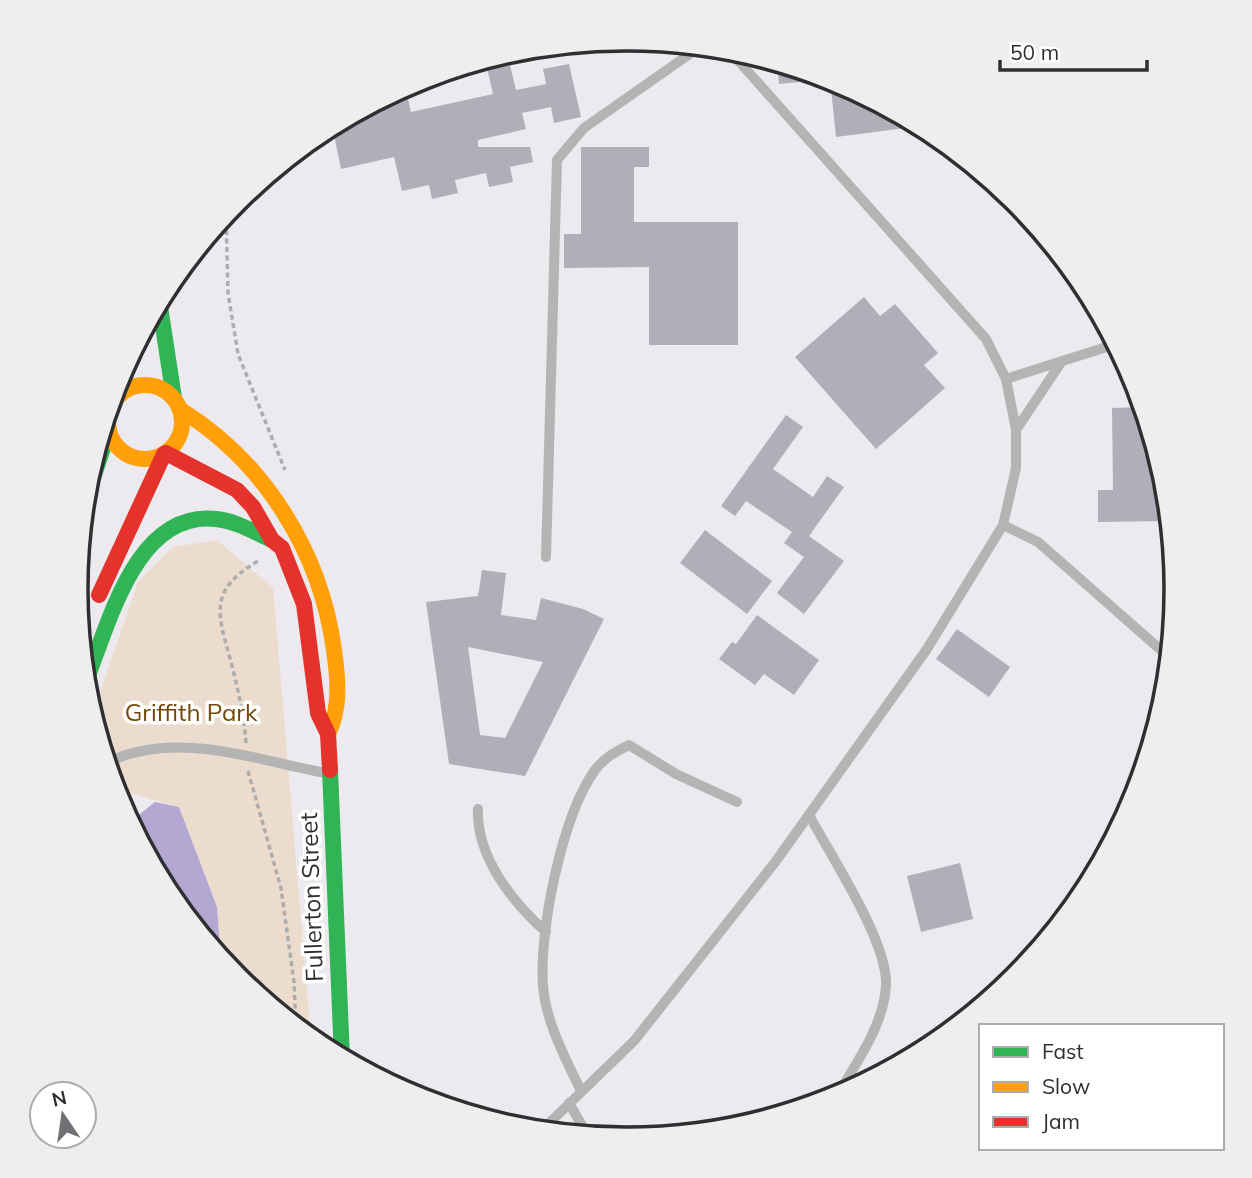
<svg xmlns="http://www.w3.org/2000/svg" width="1252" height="1178" viewBox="0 0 1252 1178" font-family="Mulish,sans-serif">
<rect width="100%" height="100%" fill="#eceaef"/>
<path fill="#ebdccd" d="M217,540L273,588L311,1039L236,978L221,960L217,907L179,807L114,788L92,716L138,582L173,547Z"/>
<path fill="#b3a8d1" d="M155,802L179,807L217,907L221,960L168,895L130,822Z"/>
<g fill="#b1aeba" fill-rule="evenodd">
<path d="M507,53L516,90L546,84L543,69L569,64L581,117L554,123L551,107L522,113L526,129L478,140V147H530L533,162L510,167L513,182L489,187L486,173L455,180L458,193L432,199L429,185L402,191L394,157L341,169L332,125L405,86L411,112L493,94L485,59Z"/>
<path d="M777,62L830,78V79L779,84Z"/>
<path d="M830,79L837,81L921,126L836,137Z"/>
<path d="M581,147H649V167H634V222H738V345H649V267L564,268V234H581Z"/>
<path d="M864,297L880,316L895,304L938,353L924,365L945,388L876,449L795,357Z"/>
<path d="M1143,407L1151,433L1152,487L1166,486L1170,521L1098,522V490H1113L1112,408Z"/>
<path d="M786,415L803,427L773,469L813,497L827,476L844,487L809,536L844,561L804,614L777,593L804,557L784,543L792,532L746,501L735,516L721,506Z"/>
<path d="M705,530L772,581L747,614L680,563Z"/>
<path d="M482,570L506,573L501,615L536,620L541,598L583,609L604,619L525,776L449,764L426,602L478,596ZM468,647L543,662L505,738L480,735Z"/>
<path d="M757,615L819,660L794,695L764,674L755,685L719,659L732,642L736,644Z"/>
<path d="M957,629L1010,667L989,697L936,659Z"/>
<path d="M960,863L973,919L921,932L907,876Z"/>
</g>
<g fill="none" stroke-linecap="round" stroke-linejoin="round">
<g stroke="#adadae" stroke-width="3.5" stroke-dasharray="5 3.5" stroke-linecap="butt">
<path d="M226,213L228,293L238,354L285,470"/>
<path d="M246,743C244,715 238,689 231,662C218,614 207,591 258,561"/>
<path d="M248,771L281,888L294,982L296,1027"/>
</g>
<g stroke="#b4b4b4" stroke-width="10">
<path d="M1006,379L1116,344"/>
<path d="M1016,430L1062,361"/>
<path d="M1003,525L1038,542L1170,658"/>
<path d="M546,557L557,160L584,128L701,46"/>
<path d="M106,763C175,729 255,760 326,773"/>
<path d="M478,809C476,856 512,902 546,932"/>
<path d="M809,815C831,856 888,942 886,985C884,1026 855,1064 836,1098"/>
<path d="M581,1091C566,1059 546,1023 543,986C539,930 562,816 595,770C604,758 615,752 629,745L676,774L737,802"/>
<path d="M569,1103L588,1136"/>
<path d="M541,1131L634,1041L776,861L927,649L1003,525L1016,468V430L1006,379L986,339L727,48"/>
</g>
<g stroke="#30b455" stroke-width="16">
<path d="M159,300L174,398"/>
<path d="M84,505L109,430"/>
<path d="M85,683C109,625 135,510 216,519C236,521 254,532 272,540"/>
<path d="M330,770L342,1058"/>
</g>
<g stroke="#ff9f0a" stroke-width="16">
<circle cx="145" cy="422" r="37"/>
<path d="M181,410C265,462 321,553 334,650C338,678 341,708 328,734"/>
</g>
<g stroke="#e5322d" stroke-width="16">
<path d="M166,453L237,490L253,507L272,540L282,548L304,604L318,713L328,734L330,770"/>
<path d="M99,595L164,454"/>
</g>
</g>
<g text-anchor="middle" stroke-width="7" stroke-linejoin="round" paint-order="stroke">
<g font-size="24" fill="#714805" stroke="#fff">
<text x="191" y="721">Griffith Park</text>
</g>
<g font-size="24" fill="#2f2e31" stroke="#fff">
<text transform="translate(312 897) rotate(-92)" y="8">Fullerton Street</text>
</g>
</g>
<path d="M0 0H1252V1178H0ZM88 589a538 538 0 1 1 1076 0a538 538 0 1 1-1076 0Z" fill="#eeeeef" fill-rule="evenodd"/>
<path fill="none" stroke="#2f2e31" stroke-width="3.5" d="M88 589a538 538 0 1 1 1076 0a538 538 0 1 1-1076 0Z"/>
<rect x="979" y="1024" width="245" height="126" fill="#ffffff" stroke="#acabad" stroke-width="2"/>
<rect x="993" y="1047" width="35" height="10" fill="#30b455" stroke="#acabad" stroke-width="2"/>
<text x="1042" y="1059" font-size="21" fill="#2f2e31">Fast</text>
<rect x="993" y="1082" width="35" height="10" fill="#ff9f0a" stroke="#acabad" stroke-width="2"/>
<text x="1042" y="1094" font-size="21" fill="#2f2e31">Slow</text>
<rect x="993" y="1117" width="35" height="10" fill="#e5322d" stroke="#acabad" stroke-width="2"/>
<text x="1042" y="1129" font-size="21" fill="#2f2e31">Jam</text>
<g transform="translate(63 1115) rotate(347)"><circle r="33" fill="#ffffff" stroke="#acabad" stroke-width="2"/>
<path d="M0-5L12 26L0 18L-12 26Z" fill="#717074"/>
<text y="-10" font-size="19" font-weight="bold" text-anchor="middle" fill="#2f2e31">N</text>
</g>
<path d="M1000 60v10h147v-10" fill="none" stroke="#2f2e31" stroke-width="3.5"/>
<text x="1010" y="60" font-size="21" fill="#2f2e31" stroke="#ffffff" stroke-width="5" paint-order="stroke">50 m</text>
</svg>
